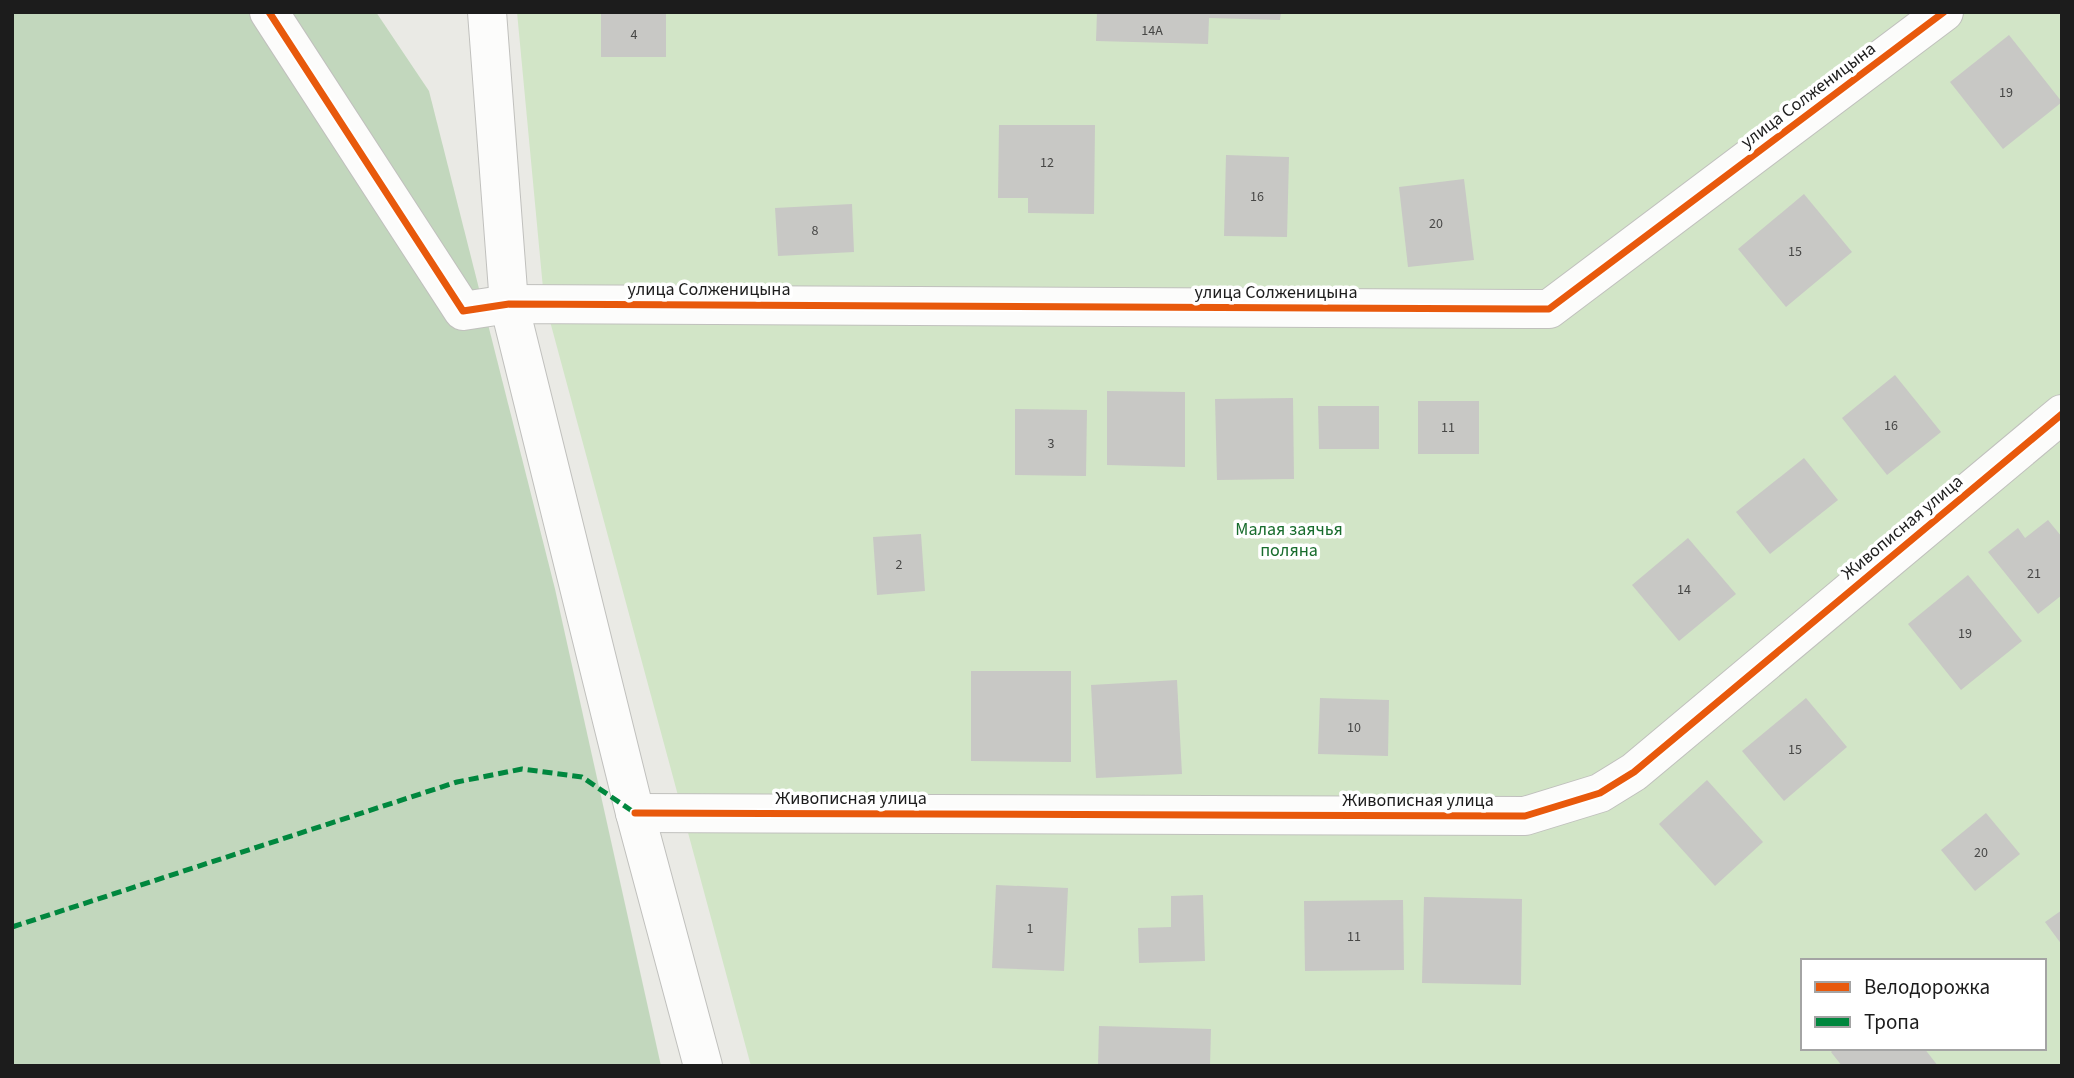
<svg xmlns="http://www.w3.org/2000/svg" width="2074" height="1078" viewBox="0 0 2074 1078" font-family="'Source Sans 3',sans-serif">
<rect width="100%" height="100%" fill="#eaeae5"/>
<path fill="#d2e5c7" fill-rule="evenodd" d="M517,12H2062V1066H751L544,299ZM1803,961H2044V1048H1803Z"/>
<path fill="#c2d7bd" d="M12,12H376L429,91L555,589L661,1066H12Z"/>
<g fill="#c8c8c5">
<rect x="601" y="12" width="65" height="45"/>
<path d="M1097,12H1281L1280,20L1209,18L1208,44L1096,41Z"/>
<path d="M2009,35L2062,102L2003,149L1950,82Z"/>
<path d="M999,125H1095L1094,214L1028,213V198H998Z"/>
<path d="M1226,155L1289,157L1287,237L1224,236Z"/>
<path d="M1464,179L1474,260L1408,267L1399,187Z"/>
<path d="M1804,194L1852,252L1786,307L1738,249Z"/>
<path d="M852,204L854,252L778,256L775,208Z"/>
<path d="M1895,375L1941,432L1887,475L1842,418Z"/>
<path d="M1107,391L1185,392V467L1107,465Z"/>
<path d="M1293,398L1294,479L1217,480L1215,399Z"/>
<rect x="1418" y="401" width="61" height="53"/>
<path d="M1318,406H1379V449H1319Z"/>
<path d="M1015,409L1087,410L1086,476L1015,475Z"/>
<path d="M1804,458L1838,500L1770,554L1736,512Z"/>
<path d="M2048,520L2062,537V595L2038,614L1988,552L2018,528L2025,538Z"/>
<path d="M921,534L925,591L877,595L873,537Z"/>
<path d="M1688,538L1736,594L1679,641L1632,585Z"/>
<path d="M1968,575L2022,641L1961,690L1908,624Z"/>
<path d="M971,671H1071V762L971,761Z"/>
<path d="M1177,680L1182,774L1096,778L1091,685Z"/>
<path d="M1320,698L1389,700L1388,756L1318,754Z"/>
<path d="M1806,698L1847,747L1784,801L1742,751Z"/>
<path d="M1707,780L1763,842L1715,886L1659,824Z"/>
<path d="M1986,813L2020,854L1975,891L1941,850Z"/>
<path d="M996,885L1068,888L1064,971L992,968Z"/>
<path d="M1203,895L1205,961L1139,963L1138,928L1171,927V896Z"/>
<path d="M1424,897L1522,899L1521,985L1422,983Z"/>
<path d="M1403,900L1404,970L1305,971L1304,901Z"/>
<path d="M2062,910V945L2045,922Z"/>
<path d="M1099,1026L1211,1029L1210,1066H1098Z"/>
<path d="M1835,1048H1924L1938,1066H1842L1831,1052Z"/>
</g>
<g fill="none" stroke-linecap="round" stroke-linejoin="round">
<g stroke="#c0c0bd" stroke-width="40">
<g id="minor">
<path d="M269,12L463,311L509,304L1549,309L1944,12"/>
<path d="M487,12L509,304L635,813L703,1066"/>
<path d="M635,813L1525,816L1600,793L1634,772L2062,414"/>
</g>
</g>
<use href="#minor" stroke="#fcfcfb" stroke-width="38"/>
<path stroke="#00873e" stroke-width="5" stroke-dasharray="10 5" stroke-linecap="butt" d="M12,927L457,782L522,769L582,777L635,813"/>
<g stroke="#fff" stroke-width="11">
<g id="cycleway">
<path d="M269,12L463,311L509,304L1549,309L1944,12"/>
<path d="M635,813L1525,816L1600,793L1634,772L2062,414"/>
</g>
</g>
<use href="#cycleway" stroke="#e8590c" stroke-width="7"/>
</g>
<g text-anchor="middle" stroke-width="7" stroke-linejoin="round" paint-order="stroke">
<g font-size="14" fill="#474746">
<text x="1152" y="35">14А</text>
<text x="634" y="39">4</text>
<text x="2006" y="97">19</text>
<text x="1047" y="167">12</text>
<text x="1257" y="201">16</text>
<text x="1436" y="228">20</text>
<text x="815" y="235">8</text>
<text x="1795" y="256">15</text>
<text x="1891" y="430">16</text>
<text x="1448" y="432">11</text>
<text x="1051" y="448">3</text>
<text x="899" y="569">2</text>
<text x="2034" y="578">21</text>
<text x="1684" y="594">14</text>
<text x="1965" y="638">19</text>
<text x="1354" y="732">10</text>
<text x="1795" y="754">15</text>
<text x="1981" y="857">20</text>
<text x="1030" y="933">1</text>
<text x="1354" y="941">11</text>
</g>
<g font-size="18" fill="#1c1c1c" stroke="#fff">
<text transform="translate(1808 95) rotate(-37)" y="6">улица Солженицына</text>
<text x="709" y="295">улица Солженицына</text>
<text x="1276" y="298">улица Солженицына</text>
<text transform="translate(1902 527) rotate(-40)" y="6">Живописная улица</text>
<text x="851" y="804">Живописная улица</text>
<text x="1418" y="806">Живописная улица</text>
</g>
<g font-size="18" fill="#186c2d" stroke="#fff">
<text x="1289" y="535">Малая заячья<tspan x="1289" dy="21">поляна</tspan></text>
</g>
</g>
<rect width="2074" height="1078" fill="none" stroke="#1c1c1c" stroke-width="28"/>
<rect x="1801" y="959" width="245" height="91" fill="#ffffff" stroke="#a4a4a4" stroke-width="2"/>
<rect x="1815" y="982" width="35" height="10" fill="#e8590c" stroke="#a4a4a4" stroke-width="2"/>
<text x="1864" y="994" font-size="21" fill="#1c1c1c">Велодорожка</text>
<rect x="1815" y="1017" width="35" height="10" fill="#00873e" stroke="#a4a4a4" stroke-width="2"/>
<text x="1864" y="1029" font-size="21" fill="#1c1c1c">Тропа</text>
</svg>
